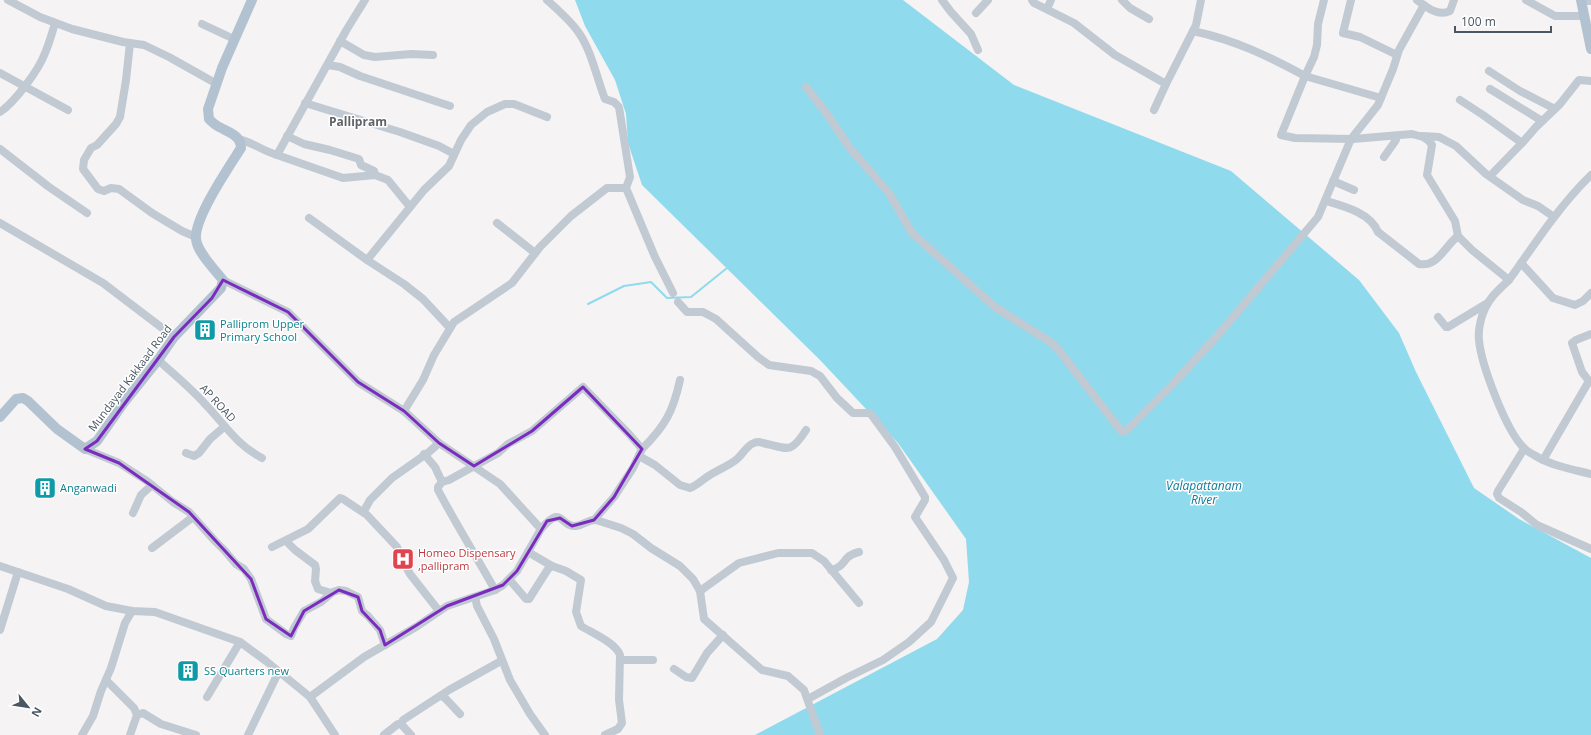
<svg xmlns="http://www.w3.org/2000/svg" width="1591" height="735" viewBox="0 0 1591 735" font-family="'Open Sans',sans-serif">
<rect width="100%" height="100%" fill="#f5f3f3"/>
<path fill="#90daee" d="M575,0H903L1014,85L1231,171L1359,280L1399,333L1416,372L1474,488L1519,519L1591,558V735H755L937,639L963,610L969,582L966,539L898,443L820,360L642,185L628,143L626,114L615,80L585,26Z"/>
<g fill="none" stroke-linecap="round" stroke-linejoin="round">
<path stroke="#90daee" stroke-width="2" d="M588,304L624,286L651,282L667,298L691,297L727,268"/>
<g stroke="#c1cad2" stroke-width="8">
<path d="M8,0L40,17L72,29L123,42L144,45L169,57L217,84"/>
<path d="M547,0C558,10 571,21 579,33C592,52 597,79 605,99L614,102L619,107L630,177L626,188L655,257L673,293"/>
<path d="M942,0L951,12L971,34L978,50"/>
<path d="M1032,0L1034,3L1074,23L1115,55L1166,84L1196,25L1201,0"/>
<path d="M1122,0L1130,8L1149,19"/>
<path d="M1351,0L1343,33L1360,37L1397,55"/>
<path d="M1417,0C1426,7 1438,17 1450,11L1454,0"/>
<path d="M1526,0L1555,16H1584"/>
<path d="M1581,1H1591"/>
<path d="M1047,9L1051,0"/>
<path d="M976,13L988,0"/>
<path d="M202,24L234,39"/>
<path d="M1193,31C1235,40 1268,56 1305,76L1314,57L1317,45L1318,24L1324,0"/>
<path d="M340,41L364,55L375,57L411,54L433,55"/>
<path d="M130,43L126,80L120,117L116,124L97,145L91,148L84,160L83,169L98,189L104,191L111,188L119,189L152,213L182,231L196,237"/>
<path d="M328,65L340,67L360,76L450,106"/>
<path d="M1489,71L1520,91L1555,109"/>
<path d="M0,73L68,110"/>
<path d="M806,87L827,114L849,147L889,193L912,233L995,307L1049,341L1057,348L1122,432L1127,430L1172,385L1217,336L1318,217L1351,139L1378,105L1393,69L1399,50L1424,5"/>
<path d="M1490,89L1542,121"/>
<path d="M1381,98L1305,76L1281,135L1295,138L1353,139L1412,134L1423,137L1429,141L1432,145L1427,175L1455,221L1458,236L1472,250L1509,280C1497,291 1487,300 1482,316C1480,323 1478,332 1479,340C1481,364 1506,431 1524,448C1526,451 1531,453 1534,455C1552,466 1571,469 1591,474"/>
<path d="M1460,100L1483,115L1522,143"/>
<path d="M305,103L400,132L439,146L454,154"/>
<path d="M1154,110L1166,84"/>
<path d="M0,112C14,103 39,70 45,53C49,44 52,33 55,23"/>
<path d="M287,136L304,144L330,150L359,159L361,165L374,171L375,175"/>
<path d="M1422,136L1439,137L1456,146L1486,174L1523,200L1538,206L1554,217"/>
<path d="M238,139C252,142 263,151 277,155L347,29L365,0"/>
<path d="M0,149L49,187L87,213"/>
<path d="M277,155L343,178L375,175L388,180L410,207"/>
<path d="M1384,157L1396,140L1393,136"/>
<path d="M1490,176L1522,143L1536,127L1560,104L1579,80L1591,81"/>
<path d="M1333,181L1354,190"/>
<path d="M1326,201C1343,206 1371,213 1378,232L1419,264C1438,267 1444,247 1458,236"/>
<path d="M309,218L367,260L404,284L423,299L450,328"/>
<path d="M0,223L103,283L174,337"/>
<path d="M497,223L535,253"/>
<path d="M367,260L424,190L449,166L461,140L471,125L487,112L505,104H514L547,117"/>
<path d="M1521,263L1553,298L1575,305L1583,301L1591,293"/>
<path d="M1509,280C1535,244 1559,206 1591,175"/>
<path d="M678,302L687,312H703L716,319L758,357L769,365L811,371L820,376L837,398L853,413H870L895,447L925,497V500L915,517L944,560L953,578L931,622L909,642L883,660L846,678L808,699"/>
<path d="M1438,317L1446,327H1448L1486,304"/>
<path d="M158,360C175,375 192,389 206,405C225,425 237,445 262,458"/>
<path d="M404,411L423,380L434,355L454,322L512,283L540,247L571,216L607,188H626"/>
<path d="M85,449L119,463L147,481L173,502L189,512L215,541L225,551L236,564L244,569L251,579L266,619L286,634L291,636L294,628L304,611L321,602L333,592L339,590L346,591L358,597L362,611L368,616L380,630L385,645"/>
<path d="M642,449C665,426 673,412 680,380"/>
<path d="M1524,449L1498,491L1497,494L1499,498L1521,512L1537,525L1591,549"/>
<path d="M186,453L194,456L199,453L210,439L224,427"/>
<path d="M424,454L435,467L442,482"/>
<path d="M639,456L655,465L680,485L690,488C698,485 703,479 710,475C719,469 729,466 737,459C743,454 747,445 754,443C758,441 760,442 763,443C788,449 791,454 806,430"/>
<path d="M1543,460L1589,381L1582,372L1572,343L1576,340L1591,334"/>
<path d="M364,511L370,500L392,478L429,452L439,443"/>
<path d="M133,513L141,495L152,485"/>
<path d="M541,529C563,503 560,527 575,526C583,526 588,519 596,520L621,528L633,534L651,548L680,566L693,579L700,591L704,619L762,670L788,676L804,690L820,735"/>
<path d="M286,541L295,550L315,565L316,569L315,581L318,589L331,593"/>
<path d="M272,547L308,529L338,500L340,498L343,499L367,515L397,547L403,561L410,574L439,611"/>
<path d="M152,548L193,517"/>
<path d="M528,552L552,566"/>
<path d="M0,566L68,589L106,606L132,611L155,612L240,642L266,661L310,697L364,657L416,627L447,606L495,590L503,585L517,571L541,529L500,484L439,443L404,411L358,382L288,312L223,280"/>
<path d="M831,570C840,568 842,564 847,558C850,555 855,553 859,552"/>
<path d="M509,579L526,599H529L548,569L552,566L566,571L581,580L576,612L581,626C592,633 616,643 620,655L619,700L622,723L618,729L605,735"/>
<path d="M495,590C476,556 456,524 438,490V487L442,482L449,480L498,453L508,444L532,431L583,387L629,434L642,449L633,468L614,497L594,520"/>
<path d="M700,591L739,563L778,553H812L824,561L859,603"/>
<path d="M475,597L477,606L494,639L510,680L530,714L545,735"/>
<path d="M0,630L18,572"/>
<path d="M620,660H653"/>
<path d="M674,669L686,677L692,678L707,653L723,635"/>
<path d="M106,680L134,708L137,715L130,735"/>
<path d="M441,696L445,698L460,714"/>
<path d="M207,697L240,642"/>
<path d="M310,697L335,735"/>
<path d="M137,715L143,713L161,724L196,735"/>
<path d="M401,724L403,720L449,690L501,661"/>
<path d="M82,735L93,716L101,691L111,668L125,623L132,611"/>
<path d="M248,735L279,671"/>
<path d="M384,735L398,724H401L411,735"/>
</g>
<g stroke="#b3c2d1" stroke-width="10">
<path d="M1581,0L1591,49"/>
<path d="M0,417L16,399L23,398L28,401L57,429L85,449L97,441L125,401L158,360L174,337L221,288L223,280C215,270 197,252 196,239C194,218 229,167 241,148C241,134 226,132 216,125C214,124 211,121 209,119L208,109L222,68L252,0"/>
</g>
</g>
<path fill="none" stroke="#7b2cbf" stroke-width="3" stroke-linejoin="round" d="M223,280L288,312L358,382L404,411L439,443L474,466L532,431L583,387L642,449L614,497L594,520L572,526L560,518L547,521L517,571L503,585L447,606L385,645L380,630L362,611L358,597L339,590L304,611L291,636L266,619L251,579L189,512L119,463L85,449L97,441L174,337L212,298Z"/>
<defs>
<g id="building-square" transform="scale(1.15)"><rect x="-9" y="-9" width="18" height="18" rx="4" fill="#0f9aa8" stroke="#fff"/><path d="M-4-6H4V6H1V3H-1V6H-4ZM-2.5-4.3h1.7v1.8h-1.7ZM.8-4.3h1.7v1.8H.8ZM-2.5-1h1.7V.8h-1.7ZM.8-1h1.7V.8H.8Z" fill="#fff"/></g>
<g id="hospital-square" transform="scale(1.15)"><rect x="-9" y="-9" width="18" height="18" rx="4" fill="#e0444e" stroke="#fff"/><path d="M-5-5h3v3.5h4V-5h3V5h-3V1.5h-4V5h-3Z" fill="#fff"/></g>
</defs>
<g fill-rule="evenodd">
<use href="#building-square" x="205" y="330"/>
<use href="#building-square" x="45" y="488"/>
<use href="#hospital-square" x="403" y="559"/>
<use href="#building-square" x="188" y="671"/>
</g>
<g text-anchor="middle" stroke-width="3" stroke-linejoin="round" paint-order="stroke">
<g font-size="11" fill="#0d838f" stroke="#fff" text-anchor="start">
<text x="220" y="328">Palliprom Upper<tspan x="220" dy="13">Primary School</tspan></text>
<text x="60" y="492">Anganwadi</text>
<text x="204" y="675">SS Quarters new</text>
</g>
<g font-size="11" fill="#4a5661" stroke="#fff">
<text transform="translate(130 378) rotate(-53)" y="4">Mundayad Kakkaad Road</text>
<text transform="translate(218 403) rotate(47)" y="4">AP ROAD</text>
</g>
<g font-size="11" fill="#be3a42" stroke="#fff" text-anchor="start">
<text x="418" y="557">Homeo Dispensary<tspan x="418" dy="13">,pallipram</tspan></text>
</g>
<g font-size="12" font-weight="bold" fill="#5f6368" stroke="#fff">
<text x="358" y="126">Pallipram</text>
</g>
<g font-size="12" font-style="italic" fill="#0c7c9b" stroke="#fff">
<text x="1204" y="490">Valapattanam<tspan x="1204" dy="14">River</tspan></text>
</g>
</g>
<g transform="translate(28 707) rotate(120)" stroke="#ffffff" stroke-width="3" paint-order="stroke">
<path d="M0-3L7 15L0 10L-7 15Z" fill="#4a5661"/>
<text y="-6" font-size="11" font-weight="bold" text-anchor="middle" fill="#4a5661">N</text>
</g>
<path d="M1455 26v6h96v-6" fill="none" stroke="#4a5661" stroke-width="2"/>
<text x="1461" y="26" font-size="12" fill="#4a5661" stroke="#ffffff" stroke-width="3" paint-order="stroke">100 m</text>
</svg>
